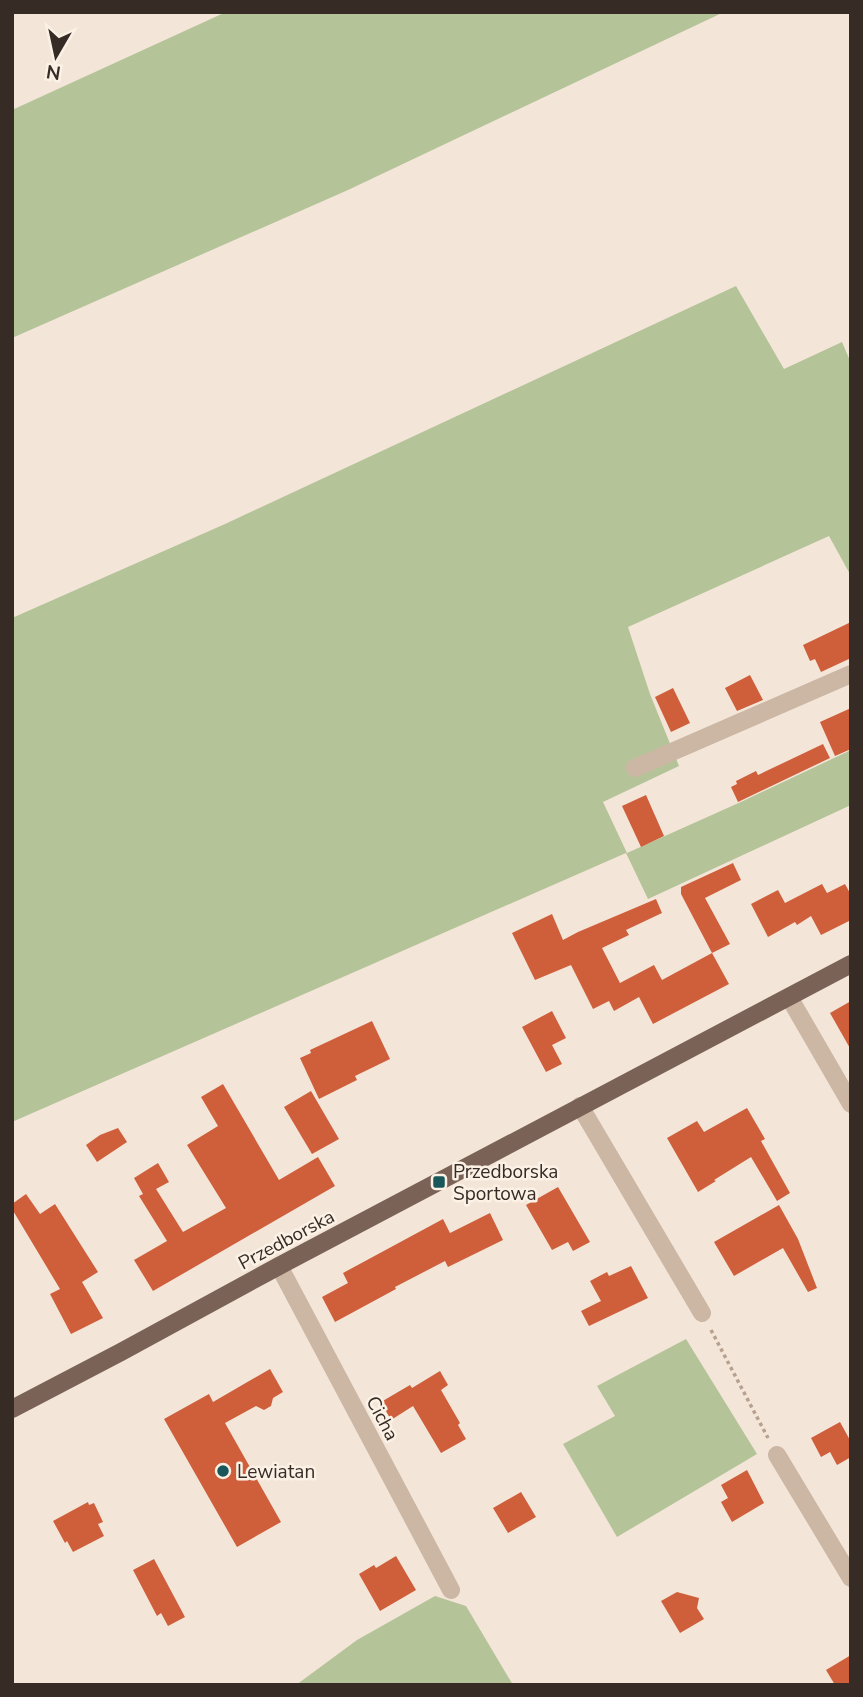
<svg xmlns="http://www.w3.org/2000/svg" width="863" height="1697" viewBox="0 0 863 1697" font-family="'Nunito Sans',sans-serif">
<rect width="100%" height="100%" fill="#f3e6d9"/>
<g fill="#b5c398">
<path d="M226,12H724L348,190L12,338V110Z"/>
<path d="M736,286L784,369L842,342L851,363V576L829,536L628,627L650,694L679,766L603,802L627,853L743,801L851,750V805L648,899L626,853L12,1122V618L225,524Z"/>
<path d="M686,1339L757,1454L617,1537L563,1444L615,1416L597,1386Z"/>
<path d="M435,1596L466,1606L513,1685H296L357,1640Z"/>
</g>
<g fill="#cf5e3b">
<path d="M851,622V658L821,672L815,659L810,661L803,645Z"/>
<path d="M750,675L763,700L737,711L725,688Z"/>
<path d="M673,688L690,723L671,732L655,697Z"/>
<path d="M851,708V749L835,756L820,722Z"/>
<path d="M823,744L830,758L738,802L731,787L737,784L736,781L756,771L758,775Z"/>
<path d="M646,795L664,836L641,847L622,806Z"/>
<path d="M733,863L741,880L705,898L730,944L712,953L681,894V887Z"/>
<path d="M822,884L827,893L845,884L851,895V920L821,935L811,916L797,925L795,922L768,937L751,904L778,890L785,903Z"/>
<path d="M656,899L662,913L626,930L629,935L602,948L620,983L654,965L662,980L712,953L729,984L653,1024L639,997L614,1011L609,1001L593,1009L571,965L535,980L512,933L552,914L563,940L578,932Z"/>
<path d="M851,1001V1050L830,1013Z"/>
<path d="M552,1011L566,1038L552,1045L562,1064L546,1072L522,1027Z"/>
<path d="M372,1021L390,1059L355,1076L357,1080L319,1099L300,1058L311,1053L310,1050Z"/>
<path d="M223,1084L279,1180L318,1157L335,1186L153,1291L134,1260L167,1241L139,1196L143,1194L134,1178L158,1163L169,1182L156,1189L183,1232L226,1208L187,1145L218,1126L201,1097Z"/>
<path d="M311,1091L339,1139L312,1154L284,1107Z"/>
<path d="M747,1108L765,1139L761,1141L790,1193L777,1201L751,1157L714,1180L716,1181L698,1192L667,1138L697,1121L704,1132Z"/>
<path d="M118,1128L127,1142L97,1162L86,1145L100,1135Z"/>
<path d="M558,1187L590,1242L573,1251L568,1242L552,1250L526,1205Z"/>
<path d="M26,1194L40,1214L55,1204L98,1272L82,1282L103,1318L71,1334L50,1294L60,1289L12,1209V1204Z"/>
<path d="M779,1205L798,1239L817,1288L808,1292L783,1248L734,1276L714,1242Z"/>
<path d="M490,1213L503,1240L448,1267L445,1261L395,1287L396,1289L335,1322L322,1297L348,1283L343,1273L443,1219L450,1233Z"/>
<path d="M631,1266L648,1298L589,1326L581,1311L601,1301L590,1281L607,1272L609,1276Z"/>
<path d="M270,1369L283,1392L273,1398L271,1406L264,1410L256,1406L225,1423L281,1522L237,1547L164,1419L209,1394L213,1402Z"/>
<path d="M440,1371L448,1385L441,1390L460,1423L458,1425L466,1439L441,1453L413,1406L391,1420L381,1402L410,1385L412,1388Z"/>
<path d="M840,1422L851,1442V1457L837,1465L830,1452L821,1457L811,1438Z"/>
<path d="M747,1470L764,1503L732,1522L721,1502L728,1498L721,1485Z"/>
<path d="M521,1492L536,1517L508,1533L493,1508Z"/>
<path d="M88,1502L89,1505L94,1503L103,1522L98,1524L104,1536L73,1552L67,1541L65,1543L53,1521Z"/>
<path d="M396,1556L416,1590L380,1611L359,1574L374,1565L376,1568Z"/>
<path d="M154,1559L185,1617L168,1626L161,1613L157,1616L133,1570Z"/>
<path d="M677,1592L699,1598L697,1608L704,1619L680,1633L661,1601Z"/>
<path d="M851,1655V1685H835L826,1670Z"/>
</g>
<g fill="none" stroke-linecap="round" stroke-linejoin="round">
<path stroke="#b8a08e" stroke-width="3.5" stroke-dasharray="3.5 3.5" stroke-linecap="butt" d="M711,1330L768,1438"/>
<g stroke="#ccb6a4" stroke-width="18">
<path d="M635,768L851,674"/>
<path d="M789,997L851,1104"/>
<path d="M580,1106L702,1313"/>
<path d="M279,1266L451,1590"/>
<path d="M777,1455L851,1578"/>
</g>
<path stroke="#7a6256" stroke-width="18" d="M12,1409L121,1352L279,1266L851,964"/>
</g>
<g fill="#19575b" stroke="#fbf1e5" stroke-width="2.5">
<rect x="432" y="1175" width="14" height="14" rx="3.5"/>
<circle cx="223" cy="1471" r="7"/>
</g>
<g text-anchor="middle" stroke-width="5" stroke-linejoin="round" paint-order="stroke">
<g font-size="19" fill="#372b26" stroke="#fbf1e5" text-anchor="start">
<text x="453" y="1178">Przedborska<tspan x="453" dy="22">Sportowa</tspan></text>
<text x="237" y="1478">Lewiatan</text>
</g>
<g font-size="19" fill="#372b26" stroke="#fbf1e5">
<text transform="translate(286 1239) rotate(-28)" y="7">Przedborska</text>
<text transform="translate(383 1418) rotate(62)" y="7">Cicha</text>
</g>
</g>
<rect width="863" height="1697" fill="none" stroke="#372b26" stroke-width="28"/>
<g transform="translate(56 56) rotate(189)" stroke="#fbf1e5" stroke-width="5" paint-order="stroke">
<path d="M0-5L12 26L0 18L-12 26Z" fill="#372b26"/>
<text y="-10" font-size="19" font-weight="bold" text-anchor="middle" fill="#372b26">N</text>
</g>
</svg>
